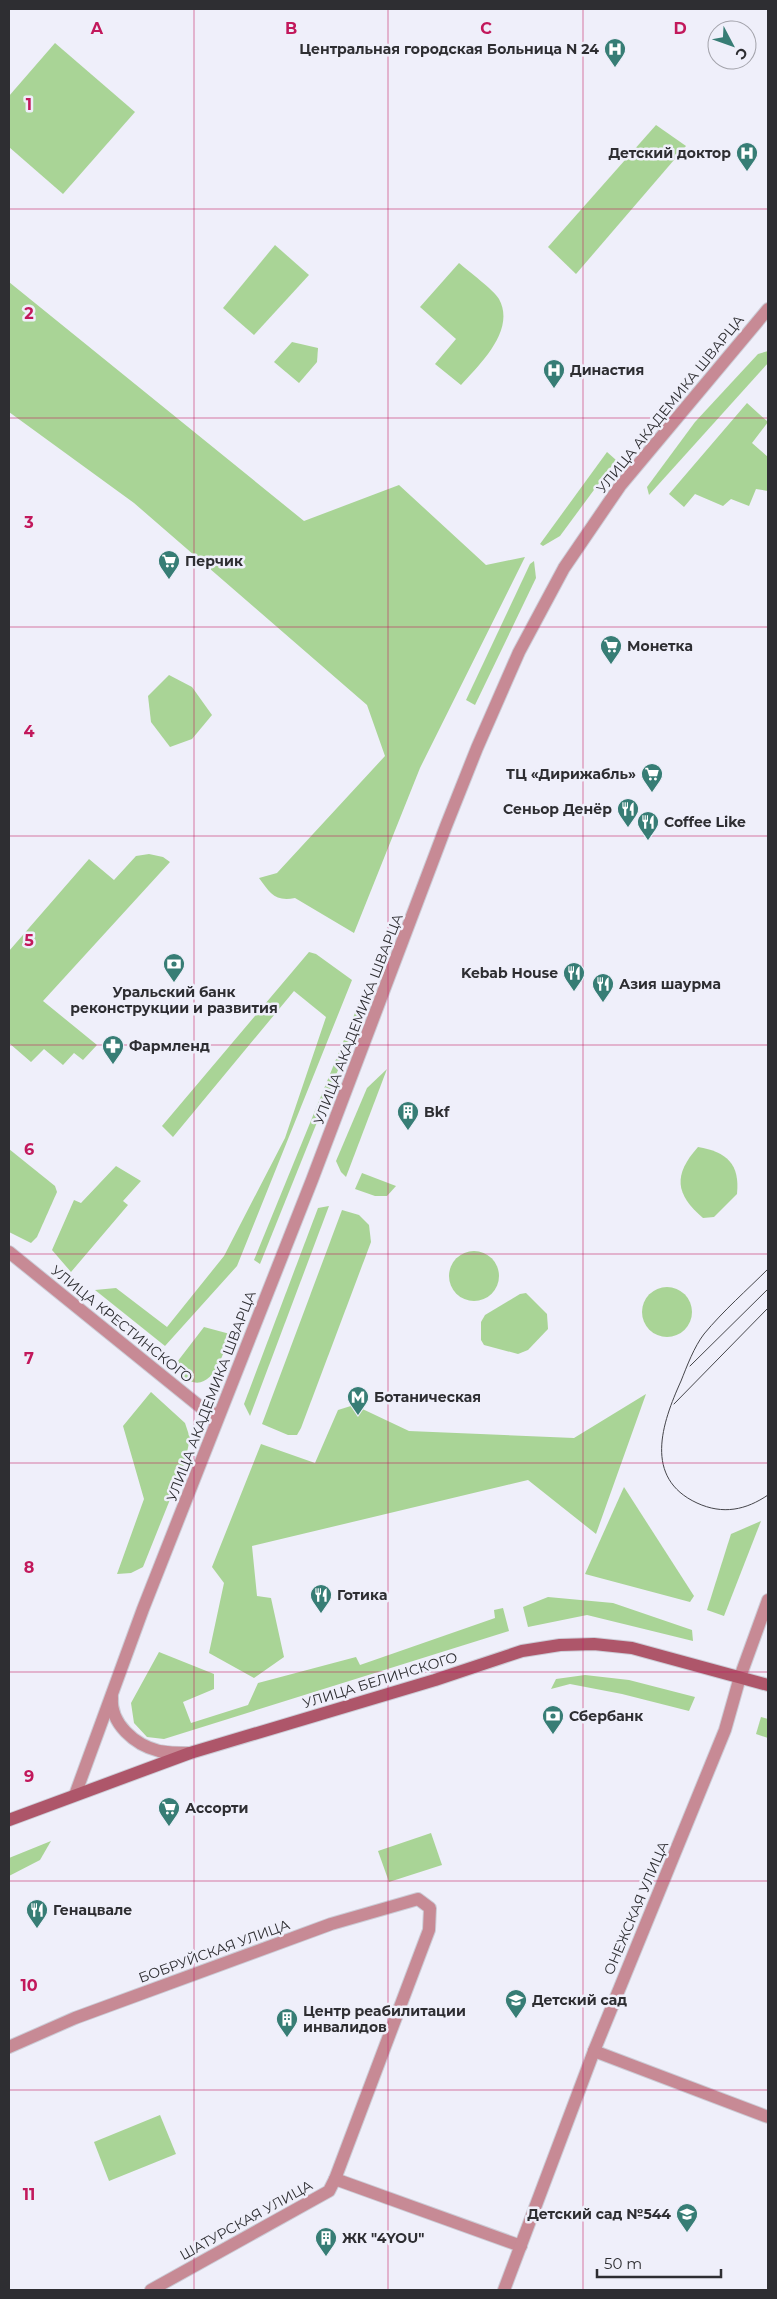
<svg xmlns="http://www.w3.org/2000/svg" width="777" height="2299" viewBox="0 0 777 2299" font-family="Montserrat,sans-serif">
<rect width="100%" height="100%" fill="#efeffa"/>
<g fill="#a9d496">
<path d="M55,43L135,112L63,194L9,147V96Z"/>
<path d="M656,125L686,146L576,274L548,247Z"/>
<path d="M275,245L309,275L254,335L223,308Z"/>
<path d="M459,263C468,271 494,290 499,299C516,330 480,364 461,385L435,364L456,339L420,307Z"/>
<path d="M9,282L304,521L399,485L486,565L525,557L420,768L354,933L295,898C275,902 270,893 259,878L277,873L385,756L367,705L134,503L9,412Z"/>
<path d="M292,342L318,348L317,362L299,383L274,362Z"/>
<path d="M768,351V363L649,495L647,487L695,422L758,354Z"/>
<path d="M747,403L768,422L752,443L768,457V491L756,489L749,506L731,499L723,506L695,494L684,507L669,494Z"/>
<path d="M607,452L616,460L560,536L543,546L540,544Z"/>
<path d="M534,561L536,578L475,705L466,700L530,564Z"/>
<path d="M169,675L192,687L212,715L192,739L170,747L151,722L148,696Z"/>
<path d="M149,854L163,857L170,862L43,1001L97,1045L83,1060L74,1053L63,1065L44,1049L31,1062L9,1043V951L89,859L114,880L136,856Z"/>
<path d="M309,952L316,954L352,980L237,1266L165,1346L95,1290L116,1288L167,1327L224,1256L285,1138L326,1017L294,991L173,1137L162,1126Z"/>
<path d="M366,986L369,993L260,1264L254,1260Z"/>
<path d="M387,1069L346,1177L341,1172L336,1161L367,1088Z"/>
<path d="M698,1147C727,1152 740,1164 737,1194L714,1217L703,1218C675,1194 673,1175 698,1147Z"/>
<path d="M9,1149L55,1186L57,1192L37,1237L31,1243L9,1232Z"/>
<path d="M116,1166L141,1181L123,1201L128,1205L71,1272L52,1250L74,1200L81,1203Z"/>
<path d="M362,1173L396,1186L387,1196H375L355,1189Z"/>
<path d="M329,1206L250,1416L244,1404L318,1208Z"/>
<path d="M342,1210L359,1215L369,1225L371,1242L301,1428L297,1435H288L262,1424Z"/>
<circle cx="474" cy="1276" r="25"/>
<circle cx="667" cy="1312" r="25"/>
<path d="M526,1293L547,1314L548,1329L528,1350L518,1354L484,1345L481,1340V1322L485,1315L520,1294Z"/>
<path d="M204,1327L230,1334C225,1349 213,1394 188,1380C183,1377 178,1371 174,1366Z"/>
<path d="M151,1392L185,1423L190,1438L185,1462L143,1567L131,1573L117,1574L144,1499L123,1426Z"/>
<path d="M646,1394L596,1534L528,1480L252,1546L257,1596L271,1598L284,1657L254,1678L209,1653L224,1583L212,1567L261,1444L315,1463L338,1410L354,1405L409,1431L574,1438Z"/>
<path d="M624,1487L694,1596L690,1602L585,1574Z"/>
<path d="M761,1521L724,1616L707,1610L731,1534Z"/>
<path d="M548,1597L613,1603L692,1630L693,1641L587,1615L528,1627L523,1607Z"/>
<path d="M503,1608L509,1631L164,1739L147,1737L134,1723L131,1703L159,1652L214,1674V1689L183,1702L191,1723L248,1705L258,1683L356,1657L360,1665L495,1618L494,1610Z"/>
<path d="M585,1675L629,1680L695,1697L689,1711L622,1694L570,1684L551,1689L556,1679Z"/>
<path d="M761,1717L768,1719V1738L756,1734Z"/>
<path d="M431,1833L442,1865L389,1882L378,1851Z"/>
<path d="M51,1841L40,1860L9,1876V1858Z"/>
<path d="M160,2115L176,2154L109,2181L94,2142Z"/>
</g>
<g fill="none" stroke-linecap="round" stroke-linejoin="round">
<g stroke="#ccccd6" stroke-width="14">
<g id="minor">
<path d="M9,2047L75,2018L331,1924L418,1899L430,1908L429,1930L335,2179"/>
<path d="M594,2051L768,2117"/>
<path d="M151,2290L329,2191L335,2179L521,2246"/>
<path d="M504,2290L594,2051L725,1730L740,1677"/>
</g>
</g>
<g stroke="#ccccd6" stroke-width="14">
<g id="tertiary">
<path d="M9,1252L203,1409L218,1415"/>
<path d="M740,1677L768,1600"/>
<path d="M112,1697C110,1724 135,1745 159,1751C169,1753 180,1753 190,1753"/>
<path d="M75,1795L143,1609L312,1180L446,826L477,748L519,652L564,568L620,486L768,309"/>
</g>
</g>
<g stroke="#ccccd6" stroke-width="14">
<path id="secondary" d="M9,1820L190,1753L435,1680L522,1651L560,1645L594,1644L632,1648L768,1685"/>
</g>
<use href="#minor" stroke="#c78a95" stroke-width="12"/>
<use href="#tertiary" stroke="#c78a95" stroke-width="12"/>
<use href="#secondary" stroke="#ae566a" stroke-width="12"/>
<g stroke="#45454a" stroke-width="1">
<path d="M768,1269C747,1290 723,1311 704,1334C694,1347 687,1366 681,1381C662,1423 643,1478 697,1503C723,1515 746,1510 768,1495"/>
<path d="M690,1366L768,1289"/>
<path d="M674,1404L768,1308"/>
</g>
</g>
<path fill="none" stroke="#c2185b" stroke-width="1" stroke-opacity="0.55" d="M194,9V2290M388,9V2290M583,9V2290M9,209H768M9,418H768M9,627H768M9,836H768M9,1045H768M9,1254H768M9,1463H768M9,1672H768M9,1881H768M9,2090H768"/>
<defs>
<g id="hospital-pin" transform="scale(1.125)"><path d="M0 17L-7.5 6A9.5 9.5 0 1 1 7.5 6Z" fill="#377d75" stroke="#efeffa"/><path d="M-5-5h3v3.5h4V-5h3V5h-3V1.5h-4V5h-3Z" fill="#fff"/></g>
<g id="supermarket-pin" transform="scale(1.125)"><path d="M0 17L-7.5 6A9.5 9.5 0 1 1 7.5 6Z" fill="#377d75" stroke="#efeffa"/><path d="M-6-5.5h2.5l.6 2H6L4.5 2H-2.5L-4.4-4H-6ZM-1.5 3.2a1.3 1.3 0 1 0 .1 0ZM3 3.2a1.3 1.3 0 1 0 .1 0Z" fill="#fff"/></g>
<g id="restaurant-pin" transform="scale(1.125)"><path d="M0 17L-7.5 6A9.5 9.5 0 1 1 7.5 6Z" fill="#377d75" stroke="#efeffa"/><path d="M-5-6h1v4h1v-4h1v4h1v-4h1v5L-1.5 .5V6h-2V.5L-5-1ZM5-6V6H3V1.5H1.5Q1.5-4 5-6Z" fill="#fff"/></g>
<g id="bank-pin" transform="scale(1.125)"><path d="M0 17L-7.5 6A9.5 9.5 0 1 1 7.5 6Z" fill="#377d75" stroke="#efeffa"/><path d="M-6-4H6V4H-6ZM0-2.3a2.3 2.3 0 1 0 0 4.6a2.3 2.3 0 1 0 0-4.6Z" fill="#fff"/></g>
<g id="pharmacy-pin" transform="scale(1.125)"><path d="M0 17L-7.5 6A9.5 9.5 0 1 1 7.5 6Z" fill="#377d75" stroke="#efeffa"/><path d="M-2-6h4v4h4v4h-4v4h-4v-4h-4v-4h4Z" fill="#fff"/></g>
<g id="building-pin" transform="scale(1.125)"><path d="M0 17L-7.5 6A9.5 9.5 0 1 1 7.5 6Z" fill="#377d75" stroke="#efeffa"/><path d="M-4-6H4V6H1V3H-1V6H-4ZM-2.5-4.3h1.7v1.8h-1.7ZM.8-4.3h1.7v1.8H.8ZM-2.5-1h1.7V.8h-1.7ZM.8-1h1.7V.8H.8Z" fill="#fff"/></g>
<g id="metro-pin" transform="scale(1.125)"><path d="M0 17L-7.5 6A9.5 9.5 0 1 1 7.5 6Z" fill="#377d75" stroke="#efeffa"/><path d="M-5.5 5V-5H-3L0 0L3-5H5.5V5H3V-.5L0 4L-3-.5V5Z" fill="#fff"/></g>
<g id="school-pin" transform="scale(1.125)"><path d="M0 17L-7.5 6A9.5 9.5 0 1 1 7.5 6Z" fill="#377d75" stroke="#efeffa"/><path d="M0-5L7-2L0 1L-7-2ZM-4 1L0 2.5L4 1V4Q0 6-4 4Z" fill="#fff"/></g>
</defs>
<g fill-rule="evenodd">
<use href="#hospital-pin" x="615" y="49"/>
<use href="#hospital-pin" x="747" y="153"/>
<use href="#hospital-pin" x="554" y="370"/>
<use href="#supermarket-pin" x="169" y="561"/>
<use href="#supermarket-pin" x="611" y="646"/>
<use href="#supermarket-pin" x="652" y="774"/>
<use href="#restaurant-pin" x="628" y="809"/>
<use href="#restaurant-pin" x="648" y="822"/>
<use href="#bank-pin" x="174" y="964"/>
<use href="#restaurant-pin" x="574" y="973"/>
<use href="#restaurant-pin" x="603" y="984"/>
<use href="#pharmacy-pin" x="113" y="1046"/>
<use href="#building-pin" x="408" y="1112"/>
<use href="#metro-pin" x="358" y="1397"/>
<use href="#restaurant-pin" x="321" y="1595"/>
<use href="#bank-pin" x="553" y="1716"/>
<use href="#supermarket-pin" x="169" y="1808"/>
<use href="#restaurant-pin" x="37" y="1910"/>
<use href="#school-pin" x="516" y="2000"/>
<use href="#building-pin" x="287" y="2019"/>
<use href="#school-pin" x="687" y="2214"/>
<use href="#building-pin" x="326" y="2238"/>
</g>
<g text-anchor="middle" stroke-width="5" stroke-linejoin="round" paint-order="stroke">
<g font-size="14" font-weight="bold" fill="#2e2e32" stroke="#efeffa" text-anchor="start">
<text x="599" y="54" text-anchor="end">Центральная городская Больница N 24</text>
<text x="731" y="158" text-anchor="end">Детский доктор</text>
<text x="570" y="375">Династия</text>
<text x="185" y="566">Перчик</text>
<text x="627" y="651">Монетка</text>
<text x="636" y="779" text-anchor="end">ТЦ «Дирижабль»</text>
<text x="612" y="814" text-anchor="end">Сеньор Денёр</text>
<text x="664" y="827">Coffee Like</text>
<text x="558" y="978" text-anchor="end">Kebab House</text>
<text x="619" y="989">Азия шаурма</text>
<text x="174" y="997" text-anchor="middle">Уральский банк<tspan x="174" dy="16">реконструкции и развития</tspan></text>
<text x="129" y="1051">Фармленд</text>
<text x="424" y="1117">Bkf</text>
<text x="374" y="1402">Ботаническая</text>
<text x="337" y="1600">Готика</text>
<text x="569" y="1721">Сбербанк</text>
<text x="185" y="1813">Ассорти</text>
<text x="53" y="1915">Генацвале</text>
<text x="532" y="2005">Детский сад</text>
<text x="303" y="2016">Центр реабилитации<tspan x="303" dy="16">инвалидов</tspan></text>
<text x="671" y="2219" text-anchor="end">Детский сад №544</text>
<text x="342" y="2243">ЖК "4YOU"</text>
</g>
<g font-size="14" fill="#2e2e32" stroke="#efeffa">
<text transform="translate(670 404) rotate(-51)" y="5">УЛИЦА АКАДЕМИКА ШВАРЦА</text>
<text transform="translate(358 1019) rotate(-69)" y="5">УЛИЦА АКАДЕМИКА ШВАРЦА</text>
<text transform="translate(122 1324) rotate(39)" y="5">УЛИЦА КРЕСТИНСКОГО</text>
<text transform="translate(211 1396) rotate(-69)" y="5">УЛИЦА АКАДЕМИКА ШВАРЦА</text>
<text transform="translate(380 1680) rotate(-17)" y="5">УЛИЦА БЕЛИНСКОГО</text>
<text transform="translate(636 1908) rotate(-67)" y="5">ОНЕЖСКАЯ УЛИЦА</text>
<text transform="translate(214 1951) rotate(-20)" y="5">БОБРУЙСКАЯ УЛИЦА</text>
<text transform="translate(246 2220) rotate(-29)" y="5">ШАТУРСКАЯ УЛИЦА</text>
</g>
</g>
<g font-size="16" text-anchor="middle" font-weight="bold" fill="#c2185b" stroke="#efeffa" stroke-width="5" stroke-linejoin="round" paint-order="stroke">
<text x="97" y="34">A</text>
<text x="291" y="34">B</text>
<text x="486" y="34">C</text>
<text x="680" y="34">D</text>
<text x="29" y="110">1</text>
<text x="29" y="319">2</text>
<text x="29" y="528">3</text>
<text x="29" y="737">4</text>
<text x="29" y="946">5</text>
<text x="29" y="1155">6</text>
<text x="29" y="1364">7</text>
<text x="29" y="1573">8</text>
<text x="29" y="1782">9</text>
<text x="29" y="1991">10</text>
<text x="29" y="2200">11</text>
</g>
<rect width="777" height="2299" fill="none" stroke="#2e2e32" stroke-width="20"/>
<g transform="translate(732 45) rotate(131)"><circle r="24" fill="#efeffa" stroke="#a2a2aa"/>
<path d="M0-4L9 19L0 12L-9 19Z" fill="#377d75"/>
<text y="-8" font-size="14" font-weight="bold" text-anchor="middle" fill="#2e2e32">С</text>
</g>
<path d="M597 2269v8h124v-8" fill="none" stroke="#2e2e32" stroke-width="2.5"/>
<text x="604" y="2269" font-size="15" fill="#2e2e32" stroke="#efeffa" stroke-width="4" paint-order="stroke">50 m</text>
</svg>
